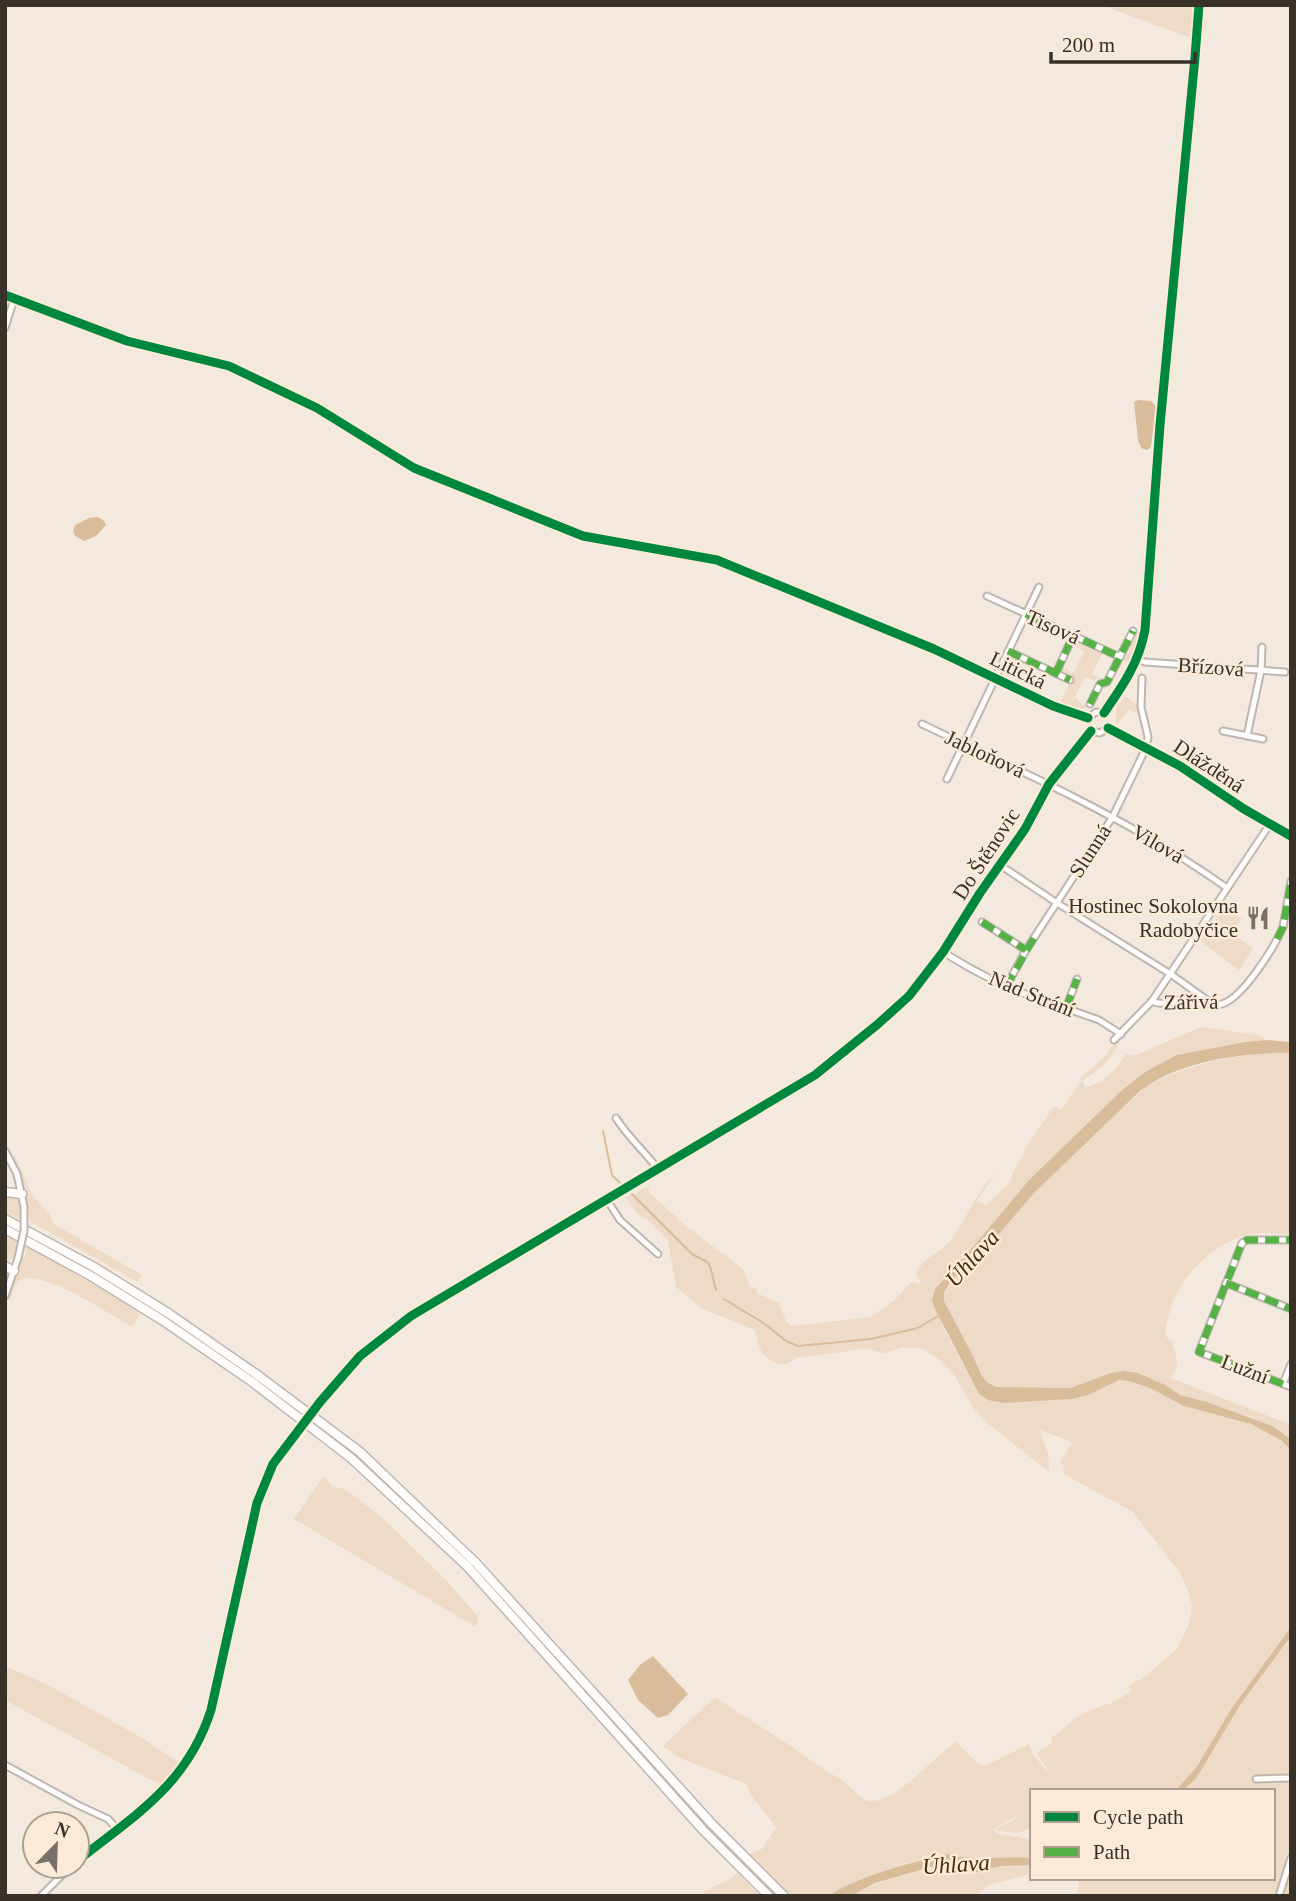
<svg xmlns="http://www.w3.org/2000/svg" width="1296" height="1901" viewBox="0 0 1296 1901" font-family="'Times New Roman',serif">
<rect width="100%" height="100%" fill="#f3e9df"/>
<g fill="#eedbc7">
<path d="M1101,5H1196L1193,38L1185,36Z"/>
<path d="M1135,631L1142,632L1132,664L1121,658L1123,655L1126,656L1131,647L1128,645L1129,643L1132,644L1137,634Z"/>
<path d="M1074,640H1078L1077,642L1087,647L1089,645L1113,656L1115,660L1102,654L1092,674L1102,679L1101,680L1096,678L1094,681L1085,677L1075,697L1082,705H1087L1084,709L1071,706L1061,702L1071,679L1060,673L1062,665V669L1065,670L1066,668L1072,673L1075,671L1084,651L1071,645Z"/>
<path d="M1125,696L1140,707L1144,728L1141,727L1138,714L1129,709L1116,726V709Z"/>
<path d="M1224,907L1242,919L1232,933L1253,949L1239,970L1200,941Z"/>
<path d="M1201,1027L1258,1035L1266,1040L1245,1042L1121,1091L1029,1180L967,1254L935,1289L933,1300L945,1331L979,1394L1018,1402L1088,1395L1119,1380L1129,1381L1150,1388L1184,1406L1251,1424L1281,1440L1291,1450V1627L1232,1709L1196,1768L1175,1791H1032V1828L1017,1833L996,1831L997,1828L1011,1821L1024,1812L993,1829L998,1834L1032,1839V1858L973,1859H963L947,1854L937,1855L888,1869L858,1880L828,1896H792L749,1854L762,1849L776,1827L753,1798L746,1784L680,1758L663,1746L715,1697L794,1748L830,1774C845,1777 858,1800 870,1801C898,1803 934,1754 957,1742C965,1750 974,1764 985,1766L1029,1744L1033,1754L1048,1773C1047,1764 1038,1760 1037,1752L1052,1743L1051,1738L1082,1714L1106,1704L1108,1705L1132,1691L1129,1686L1137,1680L1139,1681L1177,1649L1190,1621L1192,1606L1188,1591L1180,1573L1133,1512L1064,1474L1063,1467L1065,1465H1060L1061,1461L1072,1442L1040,1430L1048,1454L1049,1472L986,1422L974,1409L955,1376L937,1358L921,1348H901L885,1353L865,1349L797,1358C795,1359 788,1363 787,1364C776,1367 762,1356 759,1346C757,1340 758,1336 754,1330L701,1308L676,1287L668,1240L647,1219L639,1215L626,1198L651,1185L648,1188L649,1192L687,1227L743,1269L750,1287L757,1288V1293L779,1303C784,1311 782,1320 792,1326L870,1317L894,1301L910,1283L915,1282L919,1284L921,1280L918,1278L916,1273C923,1259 935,1255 946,1245C954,1237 960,1226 966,1216H968L966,1215L984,1186L997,1171L977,1201L986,1205L1009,1183L1015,1168L1026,1151L1023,1152L1054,1106L1061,1110C1067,1103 1075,1086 1082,1081L1080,1079L1105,1056L1115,1043L1118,1046L1103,1066L1082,1081L1086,1088C1104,1081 1116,1071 1126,1054L1134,1056Z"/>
<path d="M1257,1053H1291V1234C1276,1234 1256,1231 1242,1236C1204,1250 1173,1285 1167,1323C1165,1332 1164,1337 1172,1342C1176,1355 1181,1368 1171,1378L1291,1425V1439L1284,1433L1261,1422L1207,1402L1180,1395L1165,1385L1138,1373L1124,1371L1111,1373L1071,1388L997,1387L988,1383L982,1376L972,1354L944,1301V1293L947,1285L989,1246L1034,1193L1099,1129L1148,1085L1179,1071L1214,1061Z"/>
<path d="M15,1155L32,1195L52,1217L51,1219L54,1224L142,1275L137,1282L31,1222L23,1182L12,1156Z"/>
<path d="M5,1195L19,1200L21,1207L18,1219L5,1212Z"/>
<path d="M5,1235L17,1241L15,1256L9,1261H5Z"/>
<path d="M27,1246L124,1302L140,1314L132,1327C114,1317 34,1262 17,1283C14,1287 12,1294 11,1299L7,1298L15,1276L20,1274L21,1272L18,1268L21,1259H24Z"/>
<path d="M325,1477L333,1487L344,1489L359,1499L389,1524L447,1581L477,1616L479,1623L474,1626L294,1519L322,1478Z"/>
<path d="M1291,1636V1896H1074L1078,1891L1079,1878H1273V1791H1183L1197,1777L1240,1705Z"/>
<path d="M5,1666L50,1686L142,1738L179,1763L162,1786L5,1700Z"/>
<path d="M938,1865L956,1866L982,1871L1002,1866L1032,1865V1874L991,1884L974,1896H851L875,1884Z"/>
<path d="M737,1873L760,1896H700C711,1885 727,1884 737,1873Z"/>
</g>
<g fill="#d9bc99">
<path d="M1138,400L1151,401L1156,406L1151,447L1147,450L1141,448L1138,440L1134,402Z"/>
<path d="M98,517L104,521L106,525L96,536L84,541L75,536L73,531L75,525L89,518Z"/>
<path d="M1266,1040L1291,1042V1053C1244,1052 1178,1061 1140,1091L1034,1193L989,1246L951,1281L944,1292V1301L972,1354L982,1376L988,1383L997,1387L1071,1388L1111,1373L1124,1371L1138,1373L1165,1385L1180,1395L1207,1402L1272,1426L1291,1439V1450L1281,1440L1251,1424L1184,1406L1150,1388L1129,1381L1119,1380L1088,1395L1071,1399L1004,1403L988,1400L979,1394L935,1309L932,1300L935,1289L967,1254L1029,1180L1121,1091L1145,1072L1177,1055L1245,1042Z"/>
<path d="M1291,1627V1636L1240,1705L1197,1777L1183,1791H1175L1196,1768L1232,1708Z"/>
<path d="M653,1656L688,1694L668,1715L658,1718L638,1700L628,1680L641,1664Z"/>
<path d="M947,1854C975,1862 1003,1856 1032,1858V1865L1002,1866L976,1872L956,1866L938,1865L875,1883L851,1896H828C855,1879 885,1870 915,1862C926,1859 936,1855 947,1854Z"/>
</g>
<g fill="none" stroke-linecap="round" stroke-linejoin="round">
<g stroke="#d9bc99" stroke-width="2">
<path d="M603,1131L612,1175L620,1183"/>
<path d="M632,1194L692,1254L707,1262L710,1266L716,1290"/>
<path d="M724,1299L765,1324L786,1341L798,1346L871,1339L918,1328L938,1316"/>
</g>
<g stroke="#bfb7af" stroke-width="9">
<g id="minor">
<path d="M5,295L127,341L229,366L317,408L414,468L583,536L717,560L934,649L1053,706L1088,718"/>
<path d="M5,328L14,299"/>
<path d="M987,596L1120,657"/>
<path d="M1008,651L1070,680"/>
<path d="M1137,659L1145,662L1285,672"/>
<path d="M1056,673L1073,636"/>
<path d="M1090,704L1100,684L1107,682L1133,631"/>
<path d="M1104,713C1122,687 1139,663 1145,630L1160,425L1195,57L1199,5"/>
<path d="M1088,718L1096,712L1104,713"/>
<path d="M922,724C1007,765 1094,803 1174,853C1192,864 1210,876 1227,888"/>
<path d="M1108,728L1180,766L1244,809L1291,836"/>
<path d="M1091,731L1100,733L1108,728"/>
<path d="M1223,731L1263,739"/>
<path d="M1247,736L1261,670L1262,647"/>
<path d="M947,779L1039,587"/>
<path d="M1000,865L1057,903L1172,975L1211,1003"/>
<path d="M982,922L1026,950"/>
<path d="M943,952L968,967L1006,987L1099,1020L1121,1034"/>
<path d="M1006,987L1026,950L1112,818L1146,748L1148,737L1141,707L1142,678"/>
<path d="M1152,1001L1270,824"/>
<path d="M1066,1008L1077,979"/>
<path d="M1114,1040L1152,1001C1163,1007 1173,999 1184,999C1196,999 1211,1007 1222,1004C1243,998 1275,946 1283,927L1291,881"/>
<path d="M616,1118C628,1137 644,1151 658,1169"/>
<path d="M5,1151L17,1174L24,1207"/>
<path d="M607,1200L620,1220L658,1254"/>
<path d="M1291,1240H1247L1242,1243L1199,1352L1291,1387"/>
<path d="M1226,1283L1291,1309"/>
<path d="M5,1296L18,1258"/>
<path d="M1283,1384L1291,1364"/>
<path d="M320,1402L360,1356L411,1316L815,1075L878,1024L909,996L943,952L980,893L1025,829L1049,784L1091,731"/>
<path d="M5,1765L78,1805L108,1819L118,1830"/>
<path d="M1256,1779L1291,1778"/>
<path d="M77,1861C135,1815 187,1785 211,1710L257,1503L273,1464L294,1435"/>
<path d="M41,1896L71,1866"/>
<path d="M1279,1896L1291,1858"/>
</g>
</g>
<g stroke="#bfb7af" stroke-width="11">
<g id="highway">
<path d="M5,1192L22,1194"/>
<path d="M5,1219L94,1267L168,1313L256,1374L360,1452L476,1563L712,1824L784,1896"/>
<path d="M5,1229L91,1276L162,1320L251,1381L351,1458L467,1566L703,1830L769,1896"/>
<path d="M5,1266L14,1271"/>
</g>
</g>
<use href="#minor" stroke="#fdfcfa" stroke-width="5"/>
<use href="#highway" stroke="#fdfcfa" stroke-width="8"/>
<g stroke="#bfb7af" stroke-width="9" stroke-linecap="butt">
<g id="minor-bridge">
<path d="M18,1258L24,1231V1207"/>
<path d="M294,1435L320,1402"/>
</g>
</g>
<use href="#minor-bridge" stroke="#fdfcfa" stroke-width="5"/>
<g stroke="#56b246" stroke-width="7" stroke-dasharray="14 7" stroke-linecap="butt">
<path d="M1026,614L1120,657"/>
<path d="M1008,651L1070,680"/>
<path d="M1056,673L1073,636"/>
<path d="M1090,704L1100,684L1107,682L1133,631"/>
<path d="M982,922L1026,950"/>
<path d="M1277,939L1283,927L1291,881"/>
<path d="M1006,987L1035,936"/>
<path d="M1066,1008L1077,979"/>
<path d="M1226,1283L1291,1309"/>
<path d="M1283,1384L1199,1352L1242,1243L1247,1240H1291"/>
</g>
<g stroke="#fbead7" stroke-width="13">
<g id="cycleway">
<path d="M5,295L127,341L229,366L317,408L414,468L583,536L717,560L934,649L1053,706L1088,718"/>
<path d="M1104,713C1122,687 1139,663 1145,630L1160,425L1195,57L1199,5"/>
<path d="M1108,728L1180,766L1244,809L1291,836"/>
<path d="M77,1861C135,1815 187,1785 211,1710L257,1503L273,1464L320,1402L360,1356L411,1316L815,1075L878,1024L909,996L943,952L980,893L1025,829L1049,784L1091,731"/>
</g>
</g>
<use href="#cycleway" stroke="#00873e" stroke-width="9"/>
</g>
<defs>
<g id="restaurant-bare" transform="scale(1.89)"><path d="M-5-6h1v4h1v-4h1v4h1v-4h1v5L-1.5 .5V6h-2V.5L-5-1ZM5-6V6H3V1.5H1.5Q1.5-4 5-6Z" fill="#797169" stroke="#fbead7" stroke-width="2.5" paint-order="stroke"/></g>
</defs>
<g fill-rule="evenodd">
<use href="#restaurant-bare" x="1258" y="918"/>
</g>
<g text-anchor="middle" stroke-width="5" stroke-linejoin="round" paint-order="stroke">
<g font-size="21" fill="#37312a" stroke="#fbead7">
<text transform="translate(1053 627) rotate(24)" y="7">Tisová</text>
<text transform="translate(1211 667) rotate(4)" y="7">Břízová</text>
<text transform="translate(1018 670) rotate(26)" y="7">Litická</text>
<text transform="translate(985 754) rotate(25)" y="7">Jabloňová</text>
<text transform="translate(1209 766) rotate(33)" y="7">Dlážděná</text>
<text transform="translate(1158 844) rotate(30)" y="7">Vilová</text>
<text transform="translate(1090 851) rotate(-57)" y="7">Slunná</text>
<text transform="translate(986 854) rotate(-57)" y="7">Do Štěnovic</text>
<text transform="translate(1032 994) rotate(22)" y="7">Nad Strání</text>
<text transform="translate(1191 1002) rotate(-1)" y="7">Zářivá</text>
<text transform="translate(1245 1369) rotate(21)" y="7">Lužní</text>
</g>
<g font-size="21" fill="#37312a" stroke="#fbead7" text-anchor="end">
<text x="1238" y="913">Hostinec Sokolovna<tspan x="1238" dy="24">Radobyčice</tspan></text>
</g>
<g font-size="23" font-style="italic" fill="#472c07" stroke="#fbead7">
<text transform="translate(972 1258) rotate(-48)" y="8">Úhlava</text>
<text transform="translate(956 1864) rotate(-4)" y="8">Úhlava</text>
</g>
</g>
<rect width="1296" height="1901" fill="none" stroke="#37312a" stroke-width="14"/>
<rect x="1030" y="1789" width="245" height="91" fill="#fbead7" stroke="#ada092" stroke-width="2"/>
<rect x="1044" y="1812" width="35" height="10" fill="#00873e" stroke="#ada092" stroke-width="2"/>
<text x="1093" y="1824" font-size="21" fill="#37312a">Cycle path</text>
<rect x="1044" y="1847" width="35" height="10" fill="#56b246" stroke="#ada092" stroke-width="2"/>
<text x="1093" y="1859" font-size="21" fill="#37312a">Path</text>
<g transform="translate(56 1845) rotate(23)"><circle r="33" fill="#fbead7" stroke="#ada092" stroke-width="2"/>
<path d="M0-5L12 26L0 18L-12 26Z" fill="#797169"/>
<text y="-10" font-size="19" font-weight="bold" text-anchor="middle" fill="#37312a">N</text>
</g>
<path d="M1051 52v10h144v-10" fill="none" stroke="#37312a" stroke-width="3.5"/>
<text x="1062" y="52" font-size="21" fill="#37312a" stroke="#fbead7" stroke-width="5" paint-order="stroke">200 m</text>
</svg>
